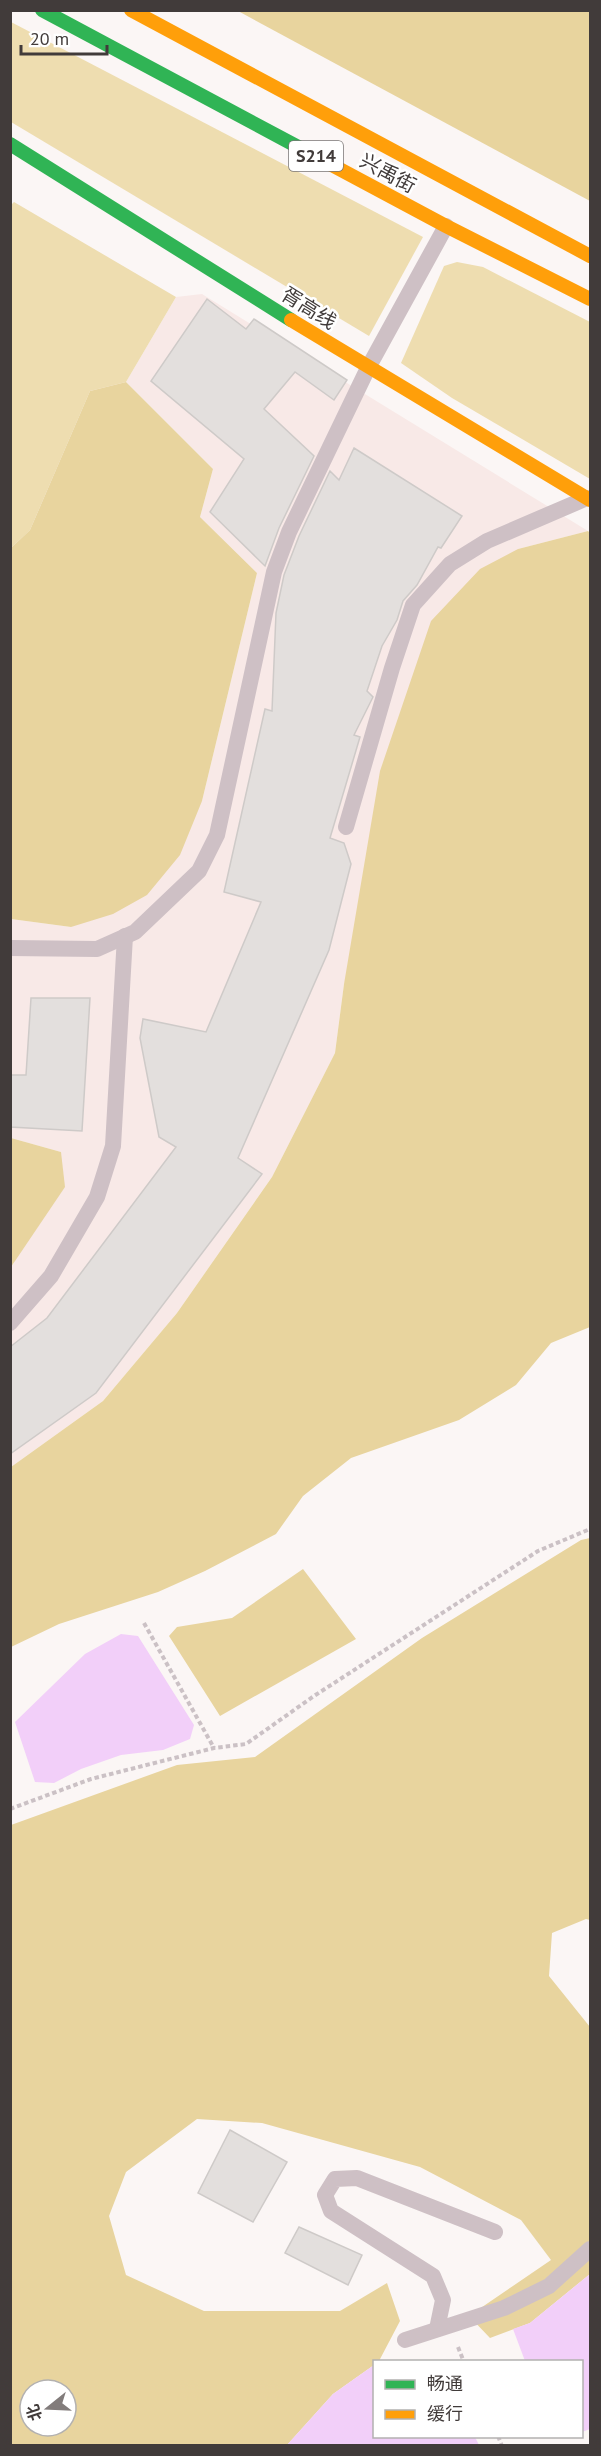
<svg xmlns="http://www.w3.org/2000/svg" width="601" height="2456" viewBox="0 0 601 2456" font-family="'PT Sans','Noto Sans SC',sans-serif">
<rect width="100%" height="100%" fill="#fbf6f5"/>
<path fill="#f8e9e7" d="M202,294L588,531L518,549L344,984L335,1053L272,1177L177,1313L103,1401L11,1467V1267L14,1263L61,1152L11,1138V919L71,927L202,801L257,573L200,517L213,469L126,382L176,297Z"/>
<g fill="#eeddb0">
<path d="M11,22L423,237L369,336L11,122Z"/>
<path d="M14,202L176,297L126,382L90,391L30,530L11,548L10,206Z"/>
<path d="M457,262L483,267L590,322V479L452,398L401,363L444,266Z"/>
</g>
<g fill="#e8d49e" fill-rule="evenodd">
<path d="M238,11H590V201Z"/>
<path d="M126,382L213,469L200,517L257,573L202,801L180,855L147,895L113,914L71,927L11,919V548L30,530L90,391Z"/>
<path d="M588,531L590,533V1327L551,1343L516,1385L459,1420L351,1458L303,1496L276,1534L205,1571L158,1592L59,1624L11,1647V1467L103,1401L177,1313L272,1177L335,1053L344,984L380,771L431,621L480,569L518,549Z"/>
<path d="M11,1138L61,1152L65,1187L11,1267Z"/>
<path d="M590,1538V1920L586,1919L552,1933L549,1976L590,2027V2274L530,2323L490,2338L469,2316L551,2260L521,2220L420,2167L262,2123L197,2119L126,2172L109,2216L126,2275L204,2311H340L387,2283L400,2321L379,2361L374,2362V2365L333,2394L287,2445L11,2446V1825L177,1765L255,1757L422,1638L581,1540ZM30,2390H66V2426H30Z"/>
<path d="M303,1569L356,1639L220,1716L169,1636L177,1627L232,1618Z"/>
</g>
<g fill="#f2cff9">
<path d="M121,1634L138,1636L194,1725L190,1739L163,1750L121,1755L81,1769L54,1783L35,1782L15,1722L85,1654Z"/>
<path d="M590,2274V2429L582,2432V2362L525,2361L513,2329L530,2323Z"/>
<path d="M374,2365V2436L475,2437L479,2445H287L333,2394Z"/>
</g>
<g fill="#e3dfdd" stroke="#cecac8" stroke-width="1.5">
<path d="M207,299L246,329L254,319L347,380L334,400L295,372L264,409L314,456L279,528L265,566L210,512L244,459L151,381Z"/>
<path d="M354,448L462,516L441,548L438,547L417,585L403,601L397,620L382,646L367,691L373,697L354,735L360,737L330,838L344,843L351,864L329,950L238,1158L262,1174L96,1393L10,1454V1347L47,1318L176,1147L159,1137L140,1038L143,1019L206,1032L261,902L224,892L265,709L272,711L276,613L284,575L299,536L330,471L339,480Z"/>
<path d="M31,998H90L82,1131L10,1127V1075H26Z"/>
<path d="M230,2130L287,2162L253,2222L198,2193Z"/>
<path d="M299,2227L362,2255L348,2285L285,2253Z"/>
</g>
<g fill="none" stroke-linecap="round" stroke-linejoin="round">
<g stroke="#cbc1c5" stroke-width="4" stroke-dasharray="4.5 3" stroke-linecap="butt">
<path d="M144,1623L214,1748"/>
<path d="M10,1809L91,1779L214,1748L246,1744L314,1696L538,1551L590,1529"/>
<path d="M458,2347L464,2362"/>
<path d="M498,2436L502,2446"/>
</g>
<g stroke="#cec0c5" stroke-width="16">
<path d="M346,827L392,668L413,605L450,564L487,541L587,498"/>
<path d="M10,948L97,949L135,932L199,871L217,835L274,572L289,532L368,368L446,226"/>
<path d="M10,1323L51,1276L97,1197L113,1146L125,936"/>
<path d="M437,2329L443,2300L433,2276L331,2211L325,2195L335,2179L357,2178L495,2232"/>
<path d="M405,2340L504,2308L549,2286L590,2249"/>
</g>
<g stroke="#30b455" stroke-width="14">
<path d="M42,10L302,149"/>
<path d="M10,144L291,320"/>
</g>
<g stroke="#ff9f0a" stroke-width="14">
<path d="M131,10L590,256"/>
<path d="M302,149L446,226L590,299"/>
<path d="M291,320L590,500"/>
</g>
</g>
<g text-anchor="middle" stroke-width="5" stroke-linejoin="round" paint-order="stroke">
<rect fill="#fff" stroke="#7a7675" stroke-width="1.5" x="289" y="141" width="54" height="30" rx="4.5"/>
<g font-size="18" font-weight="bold" fill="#413b3a">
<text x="316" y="162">S214</text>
</g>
<g font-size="20" fill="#413b3a" stroke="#fff">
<text transform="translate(388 173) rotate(28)" y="7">兴禹街</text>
<text transform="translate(309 308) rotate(32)" y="7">胥高线</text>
</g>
</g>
<rect width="601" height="2456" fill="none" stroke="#413b3a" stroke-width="24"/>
<rect x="373" y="2360" width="210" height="78" fill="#ffffff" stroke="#b3b1b0" stroke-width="1.5"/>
<rect x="385" y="2380" width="30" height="9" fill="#30b455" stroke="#b3b1b0" stroke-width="1.5"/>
<text x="427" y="2390" font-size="18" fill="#413b3a">畅通</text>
<rect x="385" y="2410" width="30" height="9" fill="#ff9f0a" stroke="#b3b1b0" stroke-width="1.5"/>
<text x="427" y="2420" font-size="18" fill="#413b3a">缓行</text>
<g transform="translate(48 2408) rotate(252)"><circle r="28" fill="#ffffff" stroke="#b3b1b0" stroke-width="1.5"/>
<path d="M0-4.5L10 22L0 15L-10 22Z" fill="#827c7b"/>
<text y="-9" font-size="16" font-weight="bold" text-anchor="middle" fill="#413b3a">北</text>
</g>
<path d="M21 45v9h86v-9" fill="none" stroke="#413b3a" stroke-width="3"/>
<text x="30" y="45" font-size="18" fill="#413b3a" stroke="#ffffff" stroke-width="4.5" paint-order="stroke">20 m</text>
</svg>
